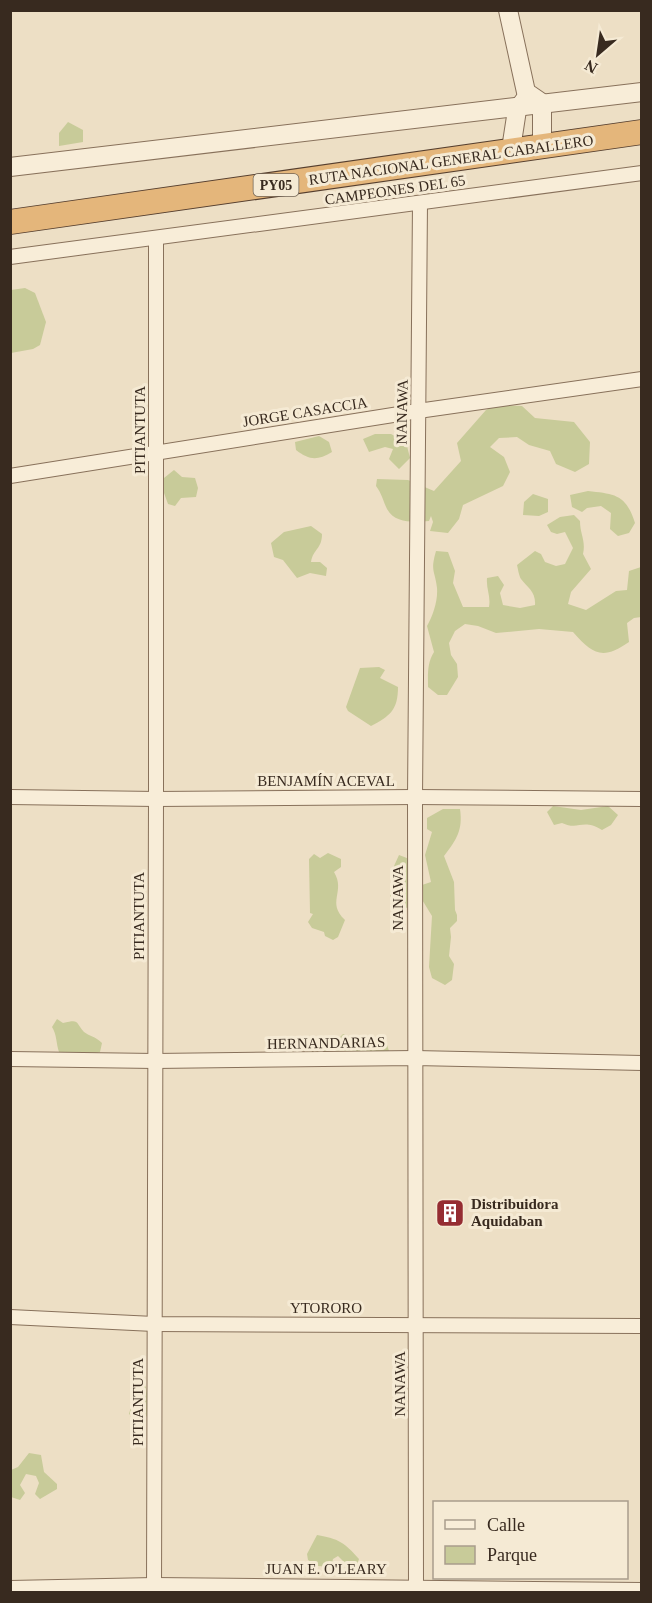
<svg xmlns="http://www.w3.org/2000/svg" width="652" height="1603" viewBox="0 0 652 1603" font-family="Georgia,serif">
<rect width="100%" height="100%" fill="#eddfc5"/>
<g fill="#c8cb99">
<path d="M68,122L83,130V142L59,146V133Z"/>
<path d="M25,288L35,293L46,322L40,345L33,349L11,353V290Z"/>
<path d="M496,405L522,406L535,418L574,422L590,442L589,464L575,472L556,464L550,451L529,445L517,437L499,438L490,447L504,457L510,472L503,486L463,505L459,519L448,533L430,531L433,522L431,516L429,521C415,522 395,524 387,509C383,501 382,494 376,486L377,479L408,480L434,491L461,461L457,443L486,410Z"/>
<path d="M375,434H391L406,442L410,458L399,469L389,459L393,449L385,447L369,452L363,439Z"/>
<path d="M319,436L329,442L332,452C317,461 309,460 296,450L295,442Z"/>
<path d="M174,470L182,477L195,478L198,488L196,497L181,498L175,506L168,504L164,493V478Z"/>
<path d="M588,491C616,494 626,495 635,523L629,533L618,536L610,529L611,513L601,506L587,508L582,512L572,507L570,495Z"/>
<path d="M533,494L548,499V512L539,516L523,515L524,502Z"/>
<path d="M574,515L580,521C580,534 586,541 583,554L591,569L571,592L568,604L586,610L616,591L627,590L629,571L641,567V617L634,618L627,623L629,642C603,660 593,655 573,632L539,629L496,633L478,626L465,624L455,631L449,643L451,655L457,664L458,677L447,695H438L428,687C428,674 427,663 434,652L427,626C433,615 438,601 437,588C435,570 430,572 436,551L448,552L455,571L453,583L463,607H489C491,596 486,589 487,578L498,576L504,585L500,593L503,605L520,608L535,605C536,592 528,588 521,579C519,576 518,569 517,565L535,551L541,554L545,562L556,566L565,564L573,548L565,532L557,534L551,532L547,525L560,517Z"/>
<path d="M311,526L322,534C322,549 313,549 311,562H320L327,568L326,576L310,573L297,578L283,560L274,557L271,543L284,532Z"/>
<path d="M379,667L385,670L380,678L398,687C398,710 390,716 371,726L348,711L346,707L360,668Z"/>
<path d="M553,806L581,810L608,806L618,815L611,825L602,830C582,818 579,831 562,823L554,825L547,812Z"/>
<path d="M443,809H460C463,830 457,839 444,856L454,882L455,910L457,915V921L450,928L451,937L449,956L454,964L452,980L445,985L432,978L429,967L432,916L421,898L412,909L399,906L390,896L394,866L399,855L412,860L419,886L431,882L425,855L432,832L427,829V818Z"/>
<path d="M328,853L341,859V867L334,872C346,892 326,902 345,920L338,937L333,940L325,936L324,932L312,928L308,922L313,914L310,913L309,859L314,854L320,858Z"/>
<path d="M57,1019L63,1023C80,1019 75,1022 84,1032C89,1036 95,1036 102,1043L100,1052L87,1055L59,1052C56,1043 57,1035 52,1027Z"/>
<path d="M343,1034L365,1042L381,1038L387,1045L389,1051L384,1055L361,1052C352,1057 347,1054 339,1050C328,1056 313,1053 302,1050L301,1041L327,1040L334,1043Z"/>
<path d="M137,1380L146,1387L150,1411L144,1420H137L129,1414L133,1400L131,1390Z"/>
<path d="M29,1453L41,1455L44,1472L57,1484V1489L40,1499L35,1494L39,1483L36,1476L26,1474L20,1485L25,1493L20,1500L11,1497V1470L18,1467Z"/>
<path d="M317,1535C339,1539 344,1542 359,1559L356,1568L346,1564L338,1556L333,1559L331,1567L318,1566L308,1560L307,1554Z"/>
</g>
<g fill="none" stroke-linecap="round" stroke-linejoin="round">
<g stroke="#88715b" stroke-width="16">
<g id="minor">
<path d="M10,257L642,173"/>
<path d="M10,476L418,411L642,379"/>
<path d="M10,797L156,799L415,797L642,799"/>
<path d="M10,1059L155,1061L415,1058L642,1063"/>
<path d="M10,1317L154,1324L642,1326"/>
<path d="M10,1588L154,1585L642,1590"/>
<path d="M154,1592L156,799V239"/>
<path d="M416,1592L415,797L420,203"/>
</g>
</g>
<g stroke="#88715b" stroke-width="20">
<g id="tertiary">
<path d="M508,10L526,92L542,103V146"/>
<path d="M511,149L517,110L526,98"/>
<path d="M10,167L642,92"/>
</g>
</g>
<g stroke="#563f2f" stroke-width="26">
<path id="trunk" d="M10,222L642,132"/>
</g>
<use href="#minor" stroke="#f8edd8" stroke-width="14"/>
<use href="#tertiary" stroke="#f8edd8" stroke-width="18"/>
<use href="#trunk" stroke="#e4b67b" stroke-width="24"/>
</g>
<defs>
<g id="building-square" transform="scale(1.5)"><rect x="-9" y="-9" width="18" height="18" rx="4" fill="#952d32" stroke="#f5ead4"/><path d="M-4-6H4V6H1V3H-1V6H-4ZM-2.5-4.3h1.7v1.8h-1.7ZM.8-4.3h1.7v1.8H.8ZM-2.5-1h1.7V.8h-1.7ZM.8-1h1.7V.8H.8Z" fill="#fff"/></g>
</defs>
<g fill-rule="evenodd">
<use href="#building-square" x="450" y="1213"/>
</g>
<g text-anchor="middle" stroke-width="6" stroke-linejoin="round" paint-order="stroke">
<rect fill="#f5ead4" stroke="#716455" stroke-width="1.5" x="253.5" y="174" width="45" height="22" rx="4.5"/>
<g font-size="14" font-weight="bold" fill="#382a1f">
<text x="276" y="190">PY05</text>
</g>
<g font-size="15" fill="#382a1f" stroke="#f5ead4">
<text transform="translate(451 160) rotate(-8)" y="5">RUTA NACIONAL GENERAL CABALLERO</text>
<text transform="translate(395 190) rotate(-8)" y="5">CAMPEONES DEL 65</text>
<text transform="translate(305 412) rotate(-9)" y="5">JORGE CASACCIA</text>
<text transform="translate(402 412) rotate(-89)" y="5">NANAWA</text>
<text transform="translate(140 430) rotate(-90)" y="5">PITIANTUTA</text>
<text x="326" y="786">BENJAMÍN ACEVAL</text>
<text transform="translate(398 898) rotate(-90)" y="5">NANAWA</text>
<text transform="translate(139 916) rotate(-90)" y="5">PITIANTUTA</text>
<text transform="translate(326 1043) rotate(-1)" y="5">HERNANDARIAS</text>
<text x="326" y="1313">YTORORO</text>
<text transform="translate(400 1384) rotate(-90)" y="5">NANAWA</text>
<text transform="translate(138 1402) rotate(-90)" y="5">PITIANTUTA</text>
<text x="326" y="1574">JUAN E. O'LEARY</text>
</g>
<g font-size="15" font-weight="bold" fill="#382a1f" stroke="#f5ead4" text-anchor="start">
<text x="471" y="1209">Distribuidora<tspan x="471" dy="17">Aquidaban</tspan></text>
</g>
</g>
<rect width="652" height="1603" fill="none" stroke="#382a1f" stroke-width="24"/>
<rect x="433" y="1501" width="195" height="78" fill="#f5ead4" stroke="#a99d8c" stroke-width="1.5"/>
<rect x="445" y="1520" width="30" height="9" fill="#f8edd8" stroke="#a99d8c" stroke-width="1.5"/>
<text x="487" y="1531" font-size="18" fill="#382a1f">Calle</text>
<rect x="445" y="1546" width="30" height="18" fill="#c8cb99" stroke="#a99d8c" stroke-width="1.5"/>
<text x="487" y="1561" font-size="18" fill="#382a1f">Parque</text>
<g transform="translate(598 54) rotate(209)" stroke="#f5ead4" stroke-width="4.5" paint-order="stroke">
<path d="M0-4.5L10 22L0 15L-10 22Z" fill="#382a1f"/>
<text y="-9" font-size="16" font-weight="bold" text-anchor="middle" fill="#382a1f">N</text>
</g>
</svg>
